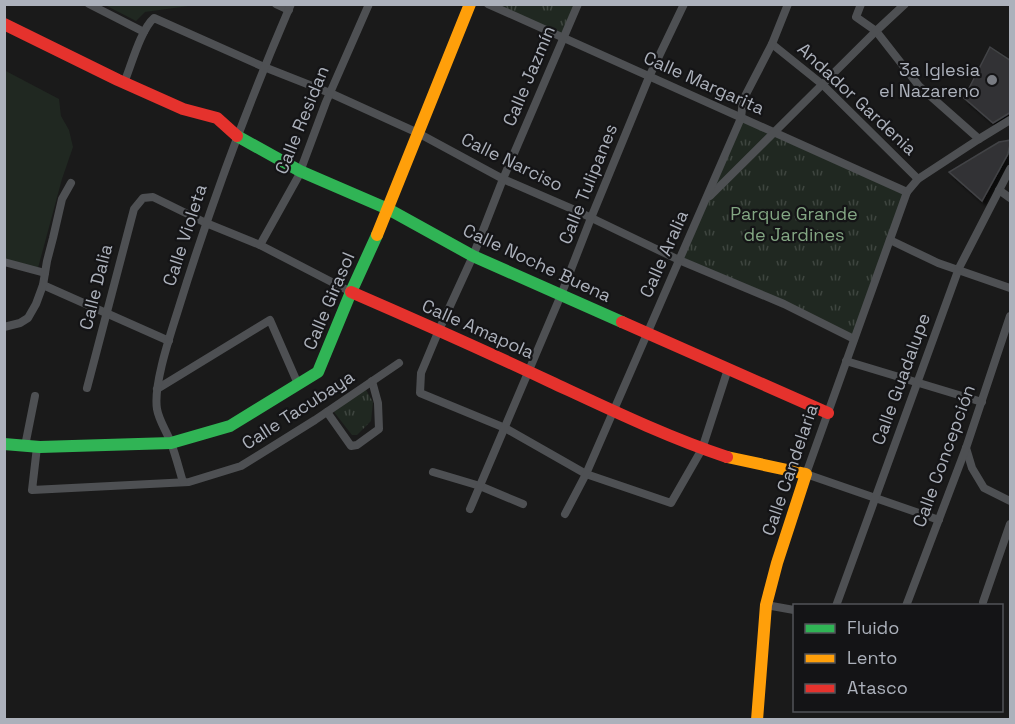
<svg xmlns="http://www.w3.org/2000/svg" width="1015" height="724" viewBox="0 0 1015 724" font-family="'Space Grotesk',sans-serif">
<defs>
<pattern id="park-tufts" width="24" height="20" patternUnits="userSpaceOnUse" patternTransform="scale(1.5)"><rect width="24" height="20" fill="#202821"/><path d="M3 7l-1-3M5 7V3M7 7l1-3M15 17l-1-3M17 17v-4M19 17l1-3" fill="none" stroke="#3e453f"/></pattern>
<filter id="shadow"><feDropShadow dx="4" dy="4" stdDeviation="1.5" flood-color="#0009"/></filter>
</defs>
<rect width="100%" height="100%" fill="#1a1a1a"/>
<g fill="#202821">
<path d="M105,5V4L196,5L145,12L136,21Z"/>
<path d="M4,70L59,99L61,116L69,130L73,147L62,179L38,268L5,259Z"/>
</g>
<g fill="url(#park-tufts)">
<path d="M488,5H577L563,38Z"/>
<path d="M741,118L907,192L854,339L679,260Z"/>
<path d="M365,388L373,402L371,421L357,435H352L334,412Z"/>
</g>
<g fill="#333334" stroke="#424346" stroke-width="1.5" filter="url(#shadow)">
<path d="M990,47L1011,61V112L993,123L964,98Z"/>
<path d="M1011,140L1008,154L982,201L949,172L999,142Z"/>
</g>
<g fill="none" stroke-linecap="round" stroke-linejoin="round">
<g stroke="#4e5053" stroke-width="8">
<path d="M89,4L144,32"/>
<path d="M276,4L289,10"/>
<path d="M488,4L907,192"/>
<path d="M578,4L503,179L473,256L439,330L421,373L420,393L505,428L586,474L671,503L702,449L728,369"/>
<path d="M861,4L856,17L876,31L919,86L979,139"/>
<path d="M772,44L823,85L918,179"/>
<path d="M124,83C131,66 141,29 154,18L264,67L330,93L418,133L503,179L577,211L679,260L784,304L854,339"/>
<path d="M999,190L1010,198"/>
<path d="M710,196L876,31L905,4"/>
<path d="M890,240L938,263L1010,288"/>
<path d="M260,245L298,177L326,102L369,4"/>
<path d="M4,262L45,273"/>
<path d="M43,285L169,341"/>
<path d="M4,327L20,323L28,318L36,304L43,285L47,261L53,238L62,199L71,183"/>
<path d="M846,361L982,402"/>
<path d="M87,388L134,209L143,198L153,197L206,223L260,245L351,292"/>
<path d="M157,389L270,320L298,384"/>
<path d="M327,412L351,446L357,445L379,429L378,403L372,381"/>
<path d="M25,446L35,396"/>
<path d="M37,447L32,490L189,482L241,466L315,420L399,363"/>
<path d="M966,448L972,468L984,488L1010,501"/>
<path d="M433,472L480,486L523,504"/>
<path d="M183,482C179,469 176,456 171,443C167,432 159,421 157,409C153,384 171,333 179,307C211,204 248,104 291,4"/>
<path d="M470,509L561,295L591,218L649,77L684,4"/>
<path d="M565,514L586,474L741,118L743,100L772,44L788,4"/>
<path d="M939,520L806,474L907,192L918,179L979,139L1010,120"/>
<path d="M983,602L1010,524"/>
<path d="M766,605L794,610"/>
<path d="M836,606L959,268L1010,169"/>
<path d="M906,606L966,448L1010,316"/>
</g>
<g stroke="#30b455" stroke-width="12">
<path d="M237,136L300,171L388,209L473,256L622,322"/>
<path d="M4,444L40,447L171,443L230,426L318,372L351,292L377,235"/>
</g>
<g stroke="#ff9f0a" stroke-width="12">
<path d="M377,235L470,4"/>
<path d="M727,457L806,474L777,563L766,605L757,720"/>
</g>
<g stroke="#e5322d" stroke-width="12">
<path d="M4,24L118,80L183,109L217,118L237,136"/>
<path d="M351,292C418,321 485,351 551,382C609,409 667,437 727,457"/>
<path d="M622,322L828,413"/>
</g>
</g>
<circle fill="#797c83" stroke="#141416" stroke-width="2" cx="992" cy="80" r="6"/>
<g text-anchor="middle" stroke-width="4.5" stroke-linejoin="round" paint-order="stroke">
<g font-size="18" fill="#acb1bb" stroke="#141416" text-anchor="end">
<text x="980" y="76">3a Iglesia<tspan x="980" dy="21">el Nazareno</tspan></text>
</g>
<g font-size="18" fill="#acb1bb" stroke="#141416">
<text transform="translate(529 76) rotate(-67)" y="6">Calle Jazmín</text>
<text transform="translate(704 83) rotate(24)" y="6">Calle Margarita</text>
<text transform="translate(857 99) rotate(43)" y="6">Andador Gardenia</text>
<text transform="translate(302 120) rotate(-68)" y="6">Calle Residan</text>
<text transform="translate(512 162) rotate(26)" y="6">Calle Narciso</text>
<text transform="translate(588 184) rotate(-68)" y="6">Calle Tulipanes</text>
<text transform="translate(185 235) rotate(-72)" y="6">Calle Violeta</text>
<text transform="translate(664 254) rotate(-66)" y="6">Calle Aralia</text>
<text transform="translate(537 263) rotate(25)" y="6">Calle Noche Buena</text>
<text transform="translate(96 287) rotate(-76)" y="6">Calle Dalia</text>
<text transform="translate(329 301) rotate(-67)" y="6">Calle Girasol</text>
<text transform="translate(478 329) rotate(24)" y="6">Calle Amapola</text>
<text transform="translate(901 379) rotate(-70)" y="6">Calle Guadalupe</text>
<text transform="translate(298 410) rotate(-33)" y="6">Calle Tacubaya</text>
<text transform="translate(944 456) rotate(-70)" y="6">Calle Concepción</text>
<text transform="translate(790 470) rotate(-71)" y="6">Calle Candelaria</text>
</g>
<g font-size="18" fill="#83a683" stroke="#141416">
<text x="794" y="220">Parque Grande<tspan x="794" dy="21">de Jardines</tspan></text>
</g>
</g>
<rect width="1015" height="724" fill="none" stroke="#acb1bb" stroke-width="12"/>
<rect x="793" y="604" width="210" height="108" fill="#141416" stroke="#515358" stroke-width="1.5"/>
<rect x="805" y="624" width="30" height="9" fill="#30b455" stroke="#515358" stroke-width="1.5"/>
<text x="847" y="634" font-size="18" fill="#acb1bb">Fluido</text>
<rect x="805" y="654" width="30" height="9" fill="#ff9f0a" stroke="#515358" stroke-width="1.5"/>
<text x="847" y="664" font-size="18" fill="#acb1bb">Lento</text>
<rect x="805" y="684" width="30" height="9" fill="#e5322d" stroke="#515358" stroke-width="1.5"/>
<text x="847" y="694" font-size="18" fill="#acb1bb">Atasco</text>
</svg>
